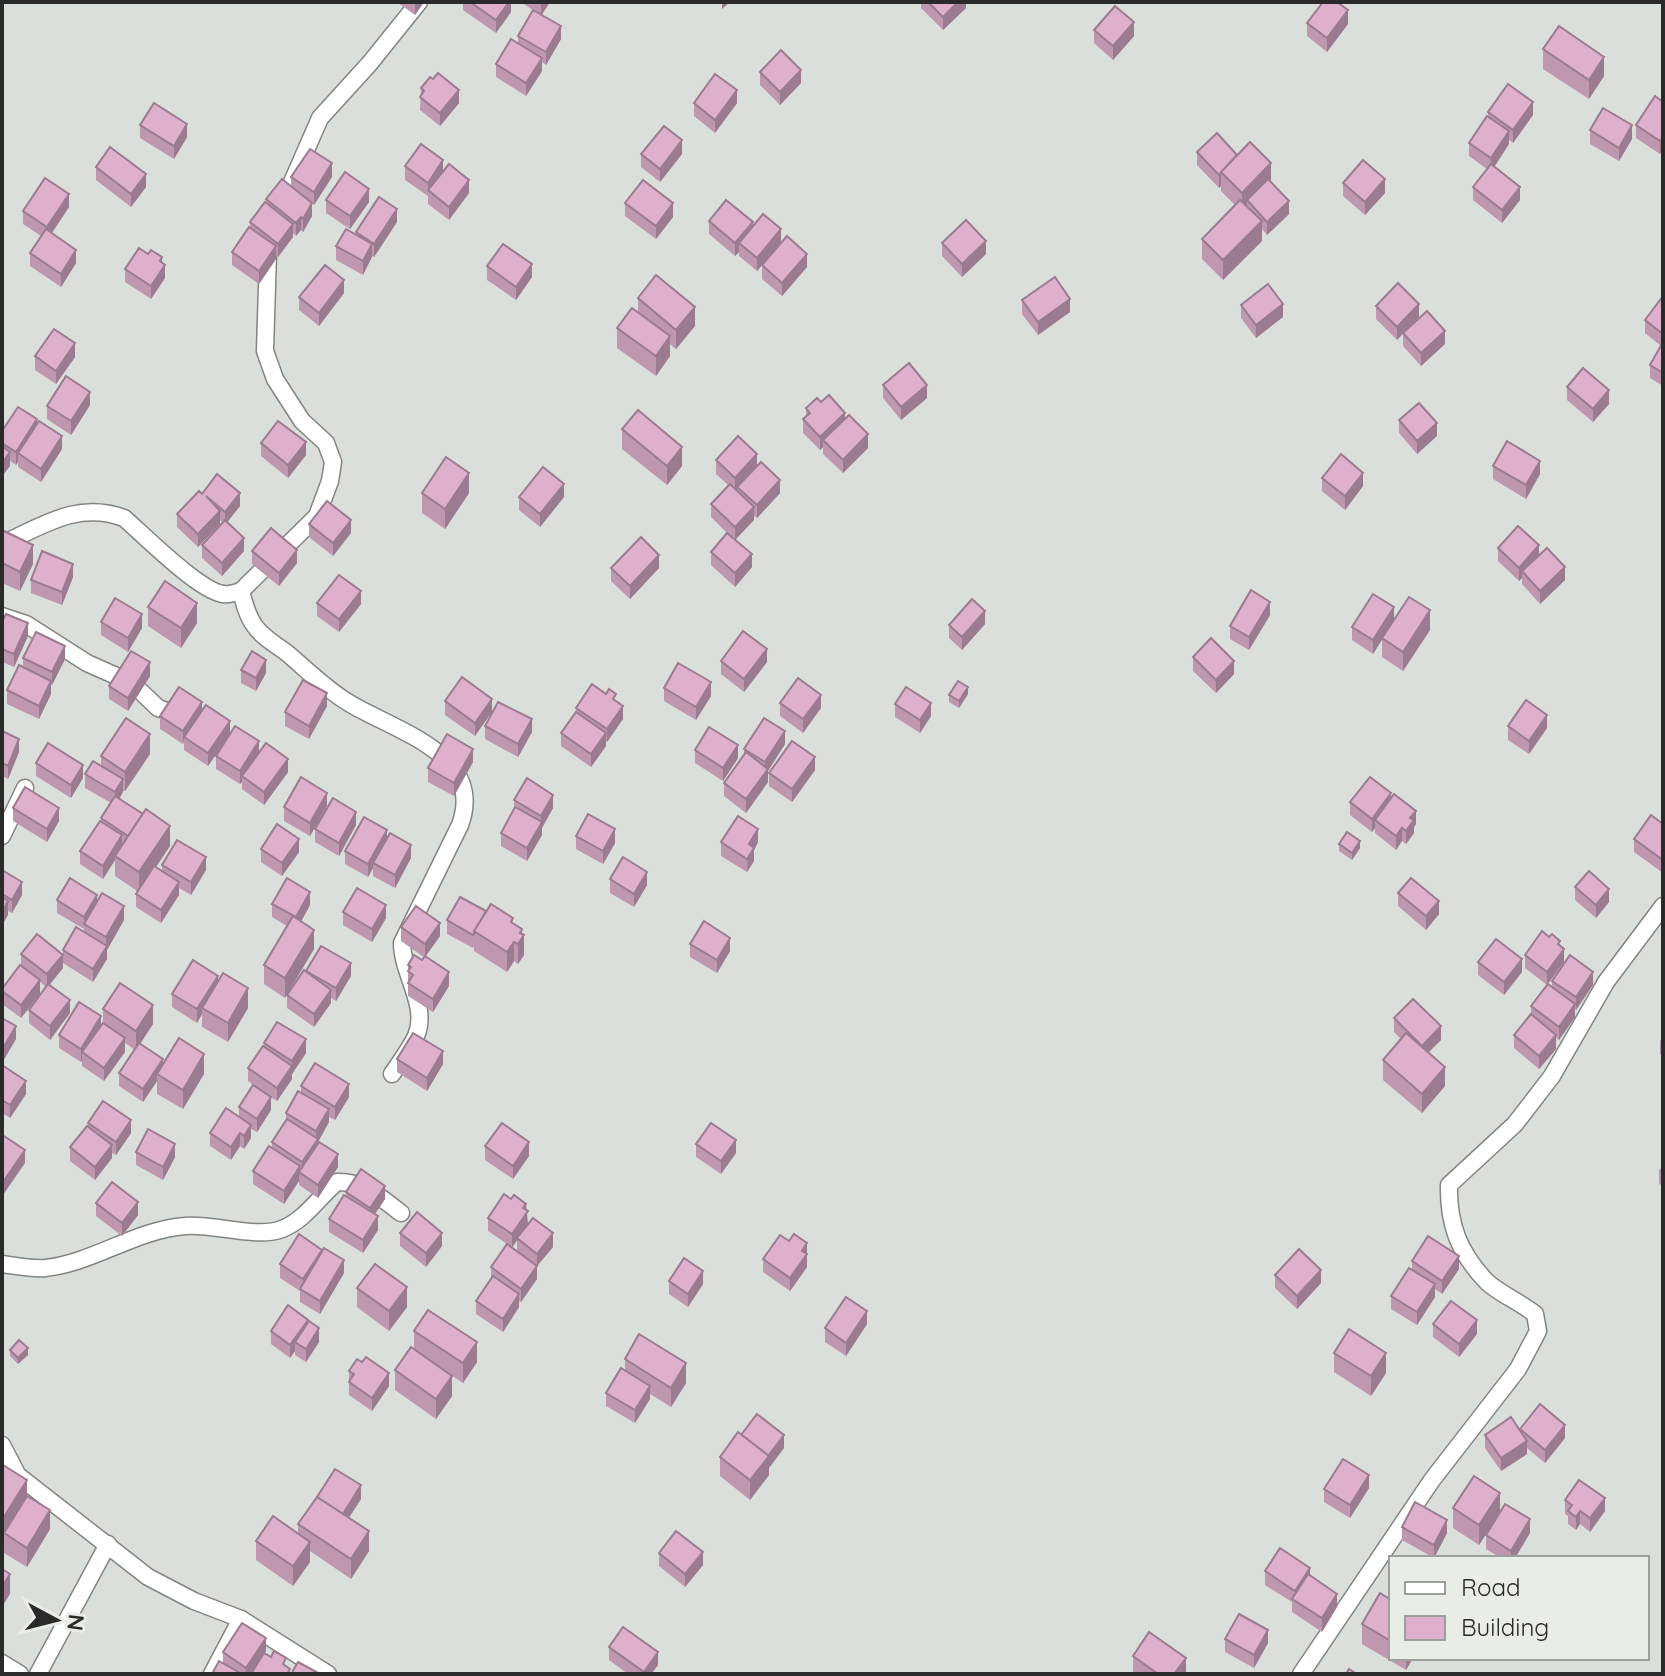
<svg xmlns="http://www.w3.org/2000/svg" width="1665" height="1676" viewBox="0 0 1665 1676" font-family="Quicksand,sans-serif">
<rect width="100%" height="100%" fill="#dbdfdb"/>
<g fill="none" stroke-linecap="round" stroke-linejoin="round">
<g stroke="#828682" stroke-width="19">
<g id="minor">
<path d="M292,182L320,118L370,63L419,2"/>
<path d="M2,544C44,525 78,501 124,518C145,536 198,590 223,594C229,595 235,593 241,591L317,516L330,481L333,462L326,443L302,421L275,379L265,351L268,253"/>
<path d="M241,591C244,603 247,615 254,625C261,636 276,645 287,653C307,670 327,690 349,703C395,731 486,754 460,825L402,943C402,974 429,1006 416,1036C410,1049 400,1062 392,1074"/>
<path d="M2,616L26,624L87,663L132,683L158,708L182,716"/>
<path d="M2,836L25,788"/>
<path d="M2,1264C16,1266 31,1269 45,1268C93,1263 135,1230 185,1226C211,1223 258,1239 282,1229C305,1220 318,1198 337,1182C364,1181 381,1198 401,1213"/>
<path d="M2,1445L16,1472"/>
<path d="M2,1463L148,1577L194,1601L241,1619L328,1674"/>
<path d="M2,1663L20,1674"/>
<path d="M38,1674L108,1544"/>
<path d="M212,1674L241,1619"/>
<path d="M1301,1674L1432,1480L1518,1369L1538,1331L1535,1314C1520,1302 1500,1294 1487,1282C1459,1253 1448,1224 1449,1185L1515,1124L1552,1076L1606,982L1663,906"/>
</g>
</g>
<use href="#minor" stroke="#fff" stroke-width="16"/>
</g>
<g fill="#bf97af" fill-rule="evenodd">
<path d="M397,2H424L415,15Z"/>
<path d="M463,2H511V12L496,33L463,10Z"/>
<path d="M521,2H550L541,15L561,39L546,65L542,62V71L526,96L496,77V64L518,44V36L534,11Z"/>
<path d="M921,2H966V8L943,30L921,8Z"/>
<path d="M1307,23L1348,24L1327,52L1307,36Z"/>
<path d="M1094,30L1134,36L1113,60L1094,43Z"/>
<path d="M1543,49L1604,76L1589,99L1543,69Z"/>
<path d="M760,72L801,83L780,105L760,85Z"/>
<path d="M421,88L459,103L440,126L420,110Z"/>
<path d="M1663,102V150L1660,154L1636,138V125Z"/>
<path d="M694,103H737L715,133L694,116Z"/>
<path d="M1488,112L1533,115L1513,143L1509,140V144L1494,167L1520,200L1502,223L1473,200V187L1487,169L1469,156V143L1488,117Z"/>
<path d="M140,125L187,137L174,159L140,138Z"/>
<path d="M1590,130L1632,139L1619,161L1590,144Z"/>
<path d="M1197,152L1237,155L1271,182L1289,214L1267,235L1262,229V241L1223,280L1202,259V239L1235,205L1221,191V186L1219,188L1197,165Z"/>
<path d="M641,154H682L660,182L641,167Z"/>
<path d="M405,166L443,170L469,193L449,220L428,204V196L405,180Z"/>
<path d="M96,167L146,187L131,207L96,180Z"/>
<path d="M291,177H332L314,205L312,204V216L303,232L301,230L296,236L293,233V237L278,257L276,255V259L259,284L232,265V252L250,227V222L266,203V199L291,187Z"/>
<path d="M1343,183L1385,193L1365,215L1343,196Z"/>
<path d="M326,200L369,202L350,229L326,213Z"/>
<path d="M625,203L673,217L656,239L625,216Z"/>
<path d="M69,207L52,233L76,263L61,287L30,266V253L41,236L23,224V211Z"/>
<path d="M709,221L753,226L781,242L757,271L739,256V252L735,256L709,234Z"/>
<path d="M397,222L374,257L372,256L363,275L336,260V246L356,235V232Z"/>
<path d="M942,243L986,254L962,277L942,256Z"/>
<path d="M162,263L165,278L151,299L125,282V269Z"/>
<path d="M762,265L807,267L782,296L762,279Z"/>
<path d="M487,266L532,277L516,300L487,280Z"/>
<path d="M344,293L319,326L299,310V297Z"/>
<path d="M1663,296V386L1650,378V365L1661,346L1645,333V320Z"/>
<path d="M638,298L695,326L676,349L670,344V356L656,376L617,348V328L638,312Z"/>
<path d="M1022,300L1070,312L1038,335L1022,314Z"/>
<path d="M1241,305L1283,317L1256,338L1241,318Z"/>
<path d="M1376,306L1419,317L1405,332L1445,344L1421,366L1403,346V333L1397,340L1376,319Z"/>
<path d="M35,356L75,357L56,384L35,370Z"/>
<path d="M883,385L927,398L901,420L883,398Z"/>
<path d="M1567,387L1609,404L1593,422L1567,400Z"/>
<path d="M821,402L845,418L868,448L843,473L823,454V447L820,450L803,433V419L806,416V408Z"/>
<path d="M90,405L71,435L47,419V406Z"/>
<path d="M1399,420L1437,436L1417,454L1399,433Z"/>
<path d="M37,424L62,449L41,482L18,467V462L16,465L10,461V466L2,476V431Z"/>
<path d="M622,429L682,466L667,485L622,449Z"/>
<path d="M261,443L306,455L288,478L261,456Z"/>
<path d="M716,460L757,466L780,493L757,518L754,516V520L735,540L752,567L735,587L711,565V552L727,533L711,517V504L728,485L716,474Z"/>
<path d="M1493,466L1540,474L1526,499L1493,479Z"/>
<path d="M1322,478L1363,486L1345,510L1322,491Z"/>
<path d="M422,493H469L445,529L422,513Z"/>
<path d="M202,494L240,506L227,522L244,551L222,576L202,558V545L223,523L220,520V524L198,547L177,527V514Z"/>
<path d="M519,497H564L540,527L519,510Z"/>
<path d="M309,524L351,533L333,556L309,537Z"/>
<path d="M2,530L33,564L20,591L2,583Z"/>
<path d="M1498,548L1539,555L1565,580L1540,604L1522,584V578L1519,581L1498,561Z"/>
<path d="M252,551L297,563L279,586L252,564Z"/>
<path d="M611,568H659L630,599L611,581Z"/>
<path d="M73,577L62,605L31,593V580Z"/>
<path d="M317,603L361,604L339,632L317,616Z"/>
<path d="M148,607L197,623L181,648L148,626Z"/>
<path d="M1270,615L1249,650L1230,639V626Z"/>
<path d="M1394,619L1430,630L1403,671L1382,657V640L1373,654L1352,640V627Z"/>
<path d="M2,622L28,636L14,667L2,662Z"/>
<path d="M101,622L142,628L128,652L101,635Z"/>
<path d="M985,624L962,650L949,638V625Z"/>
<path d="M1193,657L1234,674L1216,693L1193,671Z"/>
<path d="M23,658L65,659L52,685H51V694L39,719L7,704V690L23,667Z"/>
<path d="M721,661L767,662L744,692L721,674Z"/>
<path d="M241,670L266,673L256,691L241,683Z"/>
<path d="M150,676L128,711L109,699V686Z"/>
<path d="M664,688L711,696L696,720L664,701Z"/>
<path d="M968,694L959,708L949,702V695Z"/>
<path d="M492,699L475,736L445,715V701Z"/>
<path d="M616,701L623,719L607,742L606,741V746L591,767L561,746V733L576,712V708Z"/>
<path d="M780,703L821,708L803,733L780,716Z"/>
<path d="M895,704L931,716L920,733L895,717Z"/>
<path d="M327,706L309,739L285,726V712Z"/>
<path d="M160,716L230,734L208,766L184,750V742L183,744L160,729Z"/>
<path d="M485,726L532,732L518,757L485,739Z"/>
<path d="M1508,726L1547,728L1529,754L1508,740Z"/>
<path d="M2,731L19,752L8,779L4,777V784L2,789Z"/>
<path d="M785,744L768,771V782L746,813L724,796V783L744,754V749Z"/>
<path d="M695,750L738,758L723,781L695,763Z"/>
<path d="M259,753L288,772L264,805L242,789V782L240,784L216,769V756Z"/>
<path d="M150,754L125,791H123L120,798L170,846L156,867L162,871V865L206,870L191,895L179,888V895L161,923L136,907V894L137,891L115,876V860L103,879L80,864V851L101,821V818L111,803L85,788V774L101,766V756Z"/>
<path d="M473,762L454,796L428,782V768Z"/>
<path d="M36,763L83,778L71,798L36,776Z"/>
<path d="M815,770L792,802L769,786V773Z"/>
<path d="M1391,798L1416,824L1414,827V833L1406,844L1402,841L1396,850L1375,833V828L1372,832L1350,815V802Z"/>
<path d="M514,800L553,808L542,828V835L527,861L501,846V833L514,809Z"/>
<path d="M327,806L310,836L284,821V807Z"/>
<path d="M13,808L59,821L47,842L13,821Z"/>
<path d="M1663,824V873L1634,852V839Z"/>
<path d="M356,825L339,856L315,842V829Z"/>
<path d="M576,836L615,843L603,864L576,849Z"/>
<path d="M387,837L411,858L395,888L373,876V868L368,877L345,864V851Z"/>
<path d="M721,842H758L754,850V861L747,872L721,856Z"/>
<path d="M1339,844L1360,848L1352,860L1339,851Z"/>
<path d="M261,849L299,852L282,876L261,862Z"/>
<path d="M2,870L22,895L12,913L8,911V915L2,925Z"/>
<path d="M610,879L647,885L634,907L610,893Z"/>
<path d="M1575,887L1609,902L1596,918L1575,900Z"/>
<path d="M1398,893L1439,914L1426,930L1398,906Z"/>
<path d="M57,900L97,902L124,920L107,950V959L93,982L63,963V968L49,985L70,1013L50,1040L29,1023V1010L46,987L40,982V994L21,1018L2,1004V989L21,966V954H63V950L84,932V929L57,913Z"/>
<path d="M272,904L310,905L301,921L314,949L285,998L264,984V965L287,926L272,917Z"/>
<path d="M486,911L513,923L522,934L524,955L518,964L514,961L507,972L474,951V946L473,948L447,934V920Z"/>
<path d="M343,912L386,918L372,942L343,925Z"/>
<path d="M401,927L440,936L425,957L449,986L433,1012L408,996V965L422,960L424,957L401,941Z"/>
<path d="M690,944L730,951L717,973L690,957Z"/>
<path d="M1525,955L1564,962L1547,985L1525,968Z"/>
<path d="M1478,962L1522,972L1504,995L1478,975Z"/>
<path d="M306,972L351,976L336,1001L331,998V1003L314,1027L287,1008V995Z"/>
<path d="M1552,981L1593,985L1575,1010V1017L1559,1040L1556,1038V1049L1539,1069L1514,1048V1035L1531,1015V1006L1552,988Z"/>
<path d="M218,982L248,1008L228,1042L202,1027V1014L197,1023L172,1007V994Z"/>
<path d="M103,1009L153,1024L140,1044L163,1065L204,1074L183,1109L157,1094V1081L143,1102L119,1086V1073L135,1050L125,1043V1052L104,1081L82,1066V1060L81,1062L59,1048V1035L101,1025L103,1023Z"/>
<path d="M1394,1018L1441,1040L1428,1052L1445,1086L1422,1113L1383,1080V1060L1401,1039L1394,1032Z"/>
<path d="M1663,1037V1057L1660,1054V1041Z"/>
<path d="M264,1043L306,1053L292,1074V1079L277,1101L271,1097V1110L257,1132L251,1129V1138L244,1149L240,1146L231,1160L210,1146V1133L239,1116V1107L253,1085L248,1081V1068L264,1046Z"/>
<path d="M397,1059L443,1064L427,1091L397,1072Z"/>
<path d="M2,1065L26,1094L10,1118L2,1113Z"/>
<path d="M301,1086L349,1097L335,1120L329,1117V1122L318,1142L338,1167L318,1198L299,1185V1181L284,1204L253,1184V1171L272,1148V1142L286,1121V1113L301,1092Z"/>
<path d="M88,1123L131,1133L116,1155L112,1153V1158L95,1180L70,1161V1147L88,1126Z"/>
<path d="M696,1144L736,1153L721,1174L696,1157Z"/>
<path d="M485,1146L529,1156L513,1179L485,1160Z"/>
<path d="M136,1152L175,1157L163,1180L136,1165Z"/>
<path d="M1663,1166V1188L1659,1183V1170Z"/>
<path d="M346,1192L385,1199L375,1214L378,1230L363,1253L329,1232V1219L346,1196Z"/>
<path d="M96,1203L138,1215L122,1236L96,1216Z"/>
<path d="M526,1210L528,1224L553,1247L537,1266V1279L521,1302L519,1301V1307L503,1332L476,1314V1301L491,1279V1267L507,1244L488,1231V1218ZM517,1240V1251L512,1247Z"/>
<path d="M400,1233L442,1246L426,1267L400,1246Z"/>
<path d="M789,1241L807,1243V1267L790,1291L763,1272V1259Z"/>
<path d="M322,1253L344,1273L320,1314L300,1302V1291L280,1278V1264Z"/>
<path d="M1412,1261L1459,1269L1442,1294L1435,1289V1297L1417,1325L1391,1309V1296L1412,1270Z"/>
<path d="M1275,1275L1321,1283L1297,1309L1275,1288Z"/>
<path d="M669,1281L703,1284L688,1307L669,1294Z"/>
<path d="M357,1288L407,1307L389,1331L357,1307Z"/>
<path d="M308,1322L319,1342L306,1362L295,1355V1351L290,1358L271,1344V1331Z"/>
<path d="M867,1324L846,1356L825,1342V1328Z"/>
<path d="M1433,1324L1477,1334L1459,1357L1433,1337Z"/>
<path d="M414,1331L477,1362L463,1383L442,1369L452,1396L436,1419L395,1390V1370L414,1349Z"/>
<path d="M10,1350L28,1355L18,1364L10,1356Z"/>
<path d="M1334,1353L1386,1373L1371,1396L1334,1372Z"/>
<path d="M625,1359L686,1383L671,1407L650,1394V1399L635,1423L606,1406V1393L625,1370Z"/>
<path d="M362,1362L389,1386L372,1411L349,1395V1371Z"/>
<path d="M1520,1429L1565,1438L1545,1463L1527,1448V1454L1501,1471L1485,1448V1435L1520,1430Z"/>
<path d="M741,1435L784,1448L769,1468V1475L750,1500L720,1476V1457Z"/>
<path d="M2,1466L27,1496L50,1529L27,1567L4,1553Z"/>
<path d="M1369,1488L1350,1518L1324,1502V1489Z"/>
<path d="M361,1499L349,1518L369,1551L351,1579L310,1551V1562L293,1586L256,1560V1541L298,1534V1524Z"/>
<path d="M1565,1500L1605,1511L1590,1532L1580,1524L1576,1530L1568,1524V1516L1565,1514Z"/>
<path d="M1453,1508L1500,1512L1530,1533L1515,1558H1501L1486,1549V1535L1491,1526L1479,1545L1453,1528Z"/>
<path d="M1402,1527L1447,1533L1434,1558L1402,1540Z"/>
<path d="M659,1553L703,1565L685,1587L659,1566Z"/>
<path d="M1265,1571L1337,1607L1322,1632L1292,1612V1602L1265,1585Z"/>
<path d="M1391,1600V1658H1413L1406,1670L1362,1644V1624Z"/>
<path d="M1225,1639L1268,1643L1254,1668L1225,1652Z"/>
<path d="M609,1647L658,1665L651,1674H628L609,1660Z"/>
<path d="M266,1651L264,1653L286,1666L290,1674H212L223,1663V1652Z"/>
<path d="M1133,1656L1186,1674H1133Z"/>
</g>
<g fill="#9b7b8f">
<path d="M415,2H424L415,15Z"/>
<path d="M509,2H511V12L496,33V20Z"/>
<path d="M541,2H550L541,16Z"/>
<path d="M722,2H730L722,9Z"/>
<path d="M958,2H966V8L943,30V17Z"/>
<path d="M1348,10V24L1327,52V38Z"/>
<path d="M1134,22V36L1113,60V46Z"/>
<path d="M561,26V39L546,65V52Z"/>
<path d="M1604,57V76L1589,99V80Z"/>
<path d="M542,58V71L526,96V83Z"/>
<path d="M801,70V83L780,105V92Z"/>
<path d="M459,90V103L440,126V113Z"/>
<path d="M737,90V103L715,133V120Z"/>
<path d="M1533,102V115L1513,143V130Z"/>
<path d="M187,124V137L174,159V146Z"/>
<path d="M1632,125V139L1619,161V148Z"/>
<path d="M1509,131V144L1491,172V158Z"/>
<path d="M1663,136V150L1660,154V141Z"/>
<path d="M682,140V154L660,182V169Z"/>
<path d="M443,160V174L428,191V183Z"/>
<path d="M332,163V177L314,205V192Z"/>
<path d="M1271,163V182L1247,200V208L1242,212V193Z"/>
<path d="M1221,173V186L1219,188V175Z"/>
<path d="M146,174V187L131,207V194Z"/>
<path d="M1385,179V193L1365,215V202Z"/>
<path d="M469,180V193L449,220V207Z"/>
<path d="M1520,187V200L1502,223V210Z"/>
<path d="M369,189V202L350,229V216Z"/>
<path d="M69,194V207L47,240V227Z"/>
<path d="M1289,201V214L1267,235V222Z"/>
<path d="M312,203V216L303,232V219Z"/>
<path d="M673,203V217L656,239V226Z"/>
<path d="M397,209V222L374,257V244Z"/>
<path d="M301,217V230L296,236V223Z"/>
<path d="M1262,221V241L1223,280V260Z"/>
<path d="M753,222V235L739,243V252L735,256V243Z"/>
<path d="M293,224V237L278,257V244Z"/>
<path d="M781,229V242L757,271V258Z"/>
<path d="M986,241V254L962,277V264Z"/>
<path d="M372,244V257L363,275V261Z"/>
<path d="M276,246V259L259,284V271Z"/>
<path d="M76,250V263L61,287V274Z"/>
<path d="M807,254V267L782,296V283Z"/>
<path d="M162,257V269L165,265V278L151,299V286Z"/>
<path d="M532,264V277L516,300V287Z"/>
<path d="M344,280V293L319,326V313Z"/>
<path d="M1070,299V312L1038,335V322Z"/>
<path d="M1283,304V317L1256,338V325Z"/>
<path d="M1419,304V317L1397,340V327Z"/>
<path d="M695,307V326L676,349V330Z"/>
<path d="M1445,331V344L1421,366V353Z"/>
<path d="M670,336V356L656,376V356Z"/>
<path d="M75,343V357L56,384V371Z"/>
<path d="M927,385V398L901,420V407Z"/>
<path d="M1609,390V404L1593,422V409Z"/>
<path d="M90,392V405L71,435V421Z"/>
<path d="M845,413V426L823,440V447L820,450V437Z"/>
<path d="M37,419V432L18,453V462L16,465V452Z"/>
<path d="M1437,423V436L1417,454V441Z"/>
<path d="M868,434V448L843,473V460Z"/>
<path d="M62,436V449L41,482V469Z"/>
<path d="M306,442V455L288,478V465Z"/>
<path d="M682,447V466L667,485V466Z"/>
<path d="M10,452V466L2,476V463Z"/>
<path d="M757,454V467L735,491V478Z"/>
<path d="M1540,461V474L1526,499V485Z"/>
<path d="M469,473V493L445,529V509Z"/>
<path d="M1363,473V486L1345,510V496Z"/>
<path d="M780,480V493L757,518V505Z"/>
<path d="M564,484V497L540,527V514Z"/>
<path d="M240,493V506L225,525V512Z"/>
<path d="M754,507V520L735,540V527Z"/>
<path d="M220,511V524L198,547V534Z"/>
<path d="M351,520V533L333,556V543Z"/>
<path d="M244,538V551L222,576V563Z"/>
<path d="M33,545V564L20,591V572Z"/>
<path d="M1539,545V559L1522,571V578L1519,581V568Z"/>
<path d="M297,550V563L279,586V573Z"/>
<path d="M752,554V567L735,587V573Z"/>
<path d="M659,555V568L630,599V586Z"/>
<path d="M73,564V577L62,605V592Z"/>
<path d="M1565,567V580L1540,604V591Z"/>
<path d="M361,591V604L339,632V619Z"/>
<path d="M1270,602V615L1249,650V637Z"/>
<path d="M197,603V623L181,648V628Z"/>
<path d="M1394,607V620L1373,654V640Z"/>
<path d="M1430,610V630L1403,671V652Z"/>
<path d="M985,611V624L962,650V637Z"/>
<path d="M142,614V628L128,652V638Z"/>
<path d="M28,623V636L14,667V654Z"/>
<path d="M65,646V659L52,685V672Z"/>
<path d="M767,649V662L744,692V679Z"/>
<path d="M266,660V673L256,691V678Z"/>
<path d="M1234,661V674L1216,693V680Z"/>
<path d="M150,662V676L128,711V698Z"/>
<path d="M51,681V694L39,719V706Z"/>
<path d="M711,682V696L696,720V707Z"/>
<path d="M968,687V694L959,708V701Z"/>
<path d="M327,693V706L309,739V726Z"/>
<path d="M821,695V708L803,733V719Z"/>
<path d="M492,699V712L475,736V723Z"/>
<path d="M202,702V715L184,737L183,744V731Z"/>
<path d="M931,703V716L920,733V720Z"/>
<path d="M623,706V719L607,742V729Z"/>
<path d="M1547,715V728L1529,754V741Z"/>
<path d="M532,719V732L518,757V744Z"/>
<path d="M230,721V734L208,766V753Z"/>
<path d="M785,731V744L768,771V782L746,813V799L765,773V762Z"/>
<path d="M606,733V746L591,767V754Z"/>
<path d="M150,734V754L125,791V772Z"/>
<path d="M19,739V752L8,779V766Z"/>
<path d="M259,741V754L242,776V782L240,784V771Z"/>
<path d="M738,745V758L723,781V768Z"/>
<path d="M473,749V762L454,796V783Z"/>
<path d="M815,757V770L792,802V789Z"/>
<path d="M288,759V772L264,805V792Z"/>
<path d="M83,765V778L71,798V785Z"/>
<path d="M4,770V784L2,789V775Z"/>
<path d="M123,779V792L115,806V792Z"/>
<path d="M327,793V806L310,836V823Z"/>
<path d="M1391,793V807L1375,820V828L1372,832V819Z"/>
<path d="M553,795V808L542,828V835L527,861V848L541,824V816Z"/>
<path d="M59,808V821L47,842V829Z"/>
<path d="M1416,811V824L1414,827V833L1406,844V831L1410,818Z"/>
<path d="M356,812V825L339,856V843Z"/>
<path d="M170,826V846L139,892V872Z"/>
<path d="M1402,828V841L1396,850V836Z"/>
<path d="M615,829V843L603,864V851Z"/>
<path d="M758,829V842L754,850V861L747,872L749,844Z"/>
<path d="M387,830V844L373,863V868L368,877V864Z"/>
<path d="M122,835V848L115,856V860L103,879V866Z"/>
<path d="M299,839V852L282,876V863Z"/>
<path d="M1360,841V848L1352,860V853Z"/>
<path d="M411,845V858L395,888V875Z"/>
<path d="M206,857V870L191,895V882Z"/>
<path d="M647,872V885L634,907V894Z"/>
<path d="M22,882V895L12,913V900Z"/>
<path d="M179,882V895L161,923V910Z"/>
<path d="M1609,889V902L1596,918V905Z"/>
<path d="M310,892V905L296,931V917Z"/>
<path d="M97,895V909L84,924V930V917Z"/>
<path d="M8,901V915L2,925V912Z"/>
<path d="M1439,901V914L1426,930V916Z"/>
<path d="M386,905V918L372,942V929Z"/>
<path d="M124,906V920L107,950V959L93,982V969L106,946V937Z"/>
<path d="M440,923V936L425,957V944Z"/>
<path d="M522,929V937L524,935V955L518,964V944L520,933Z"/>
<path d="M314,930V949L285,998V978Z"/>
<path d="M730,938V951L717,973V960Z"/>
<path d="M514,942V961L507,972V952Z"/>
<path d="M1564,949V962L1547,985V972Z"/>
<path d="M63,955V968L47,988V974Z"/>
<path d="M1522,959V972L1504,995V982Z"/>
<path d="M351,963V976L336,1001V988Z"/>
<path d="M449,972V986L433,1012V999Z"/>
<path d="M1593,972V985L1576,1010V997Z"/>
<path d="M218,976V989L202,1008V1014L197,1023V1009Z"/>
<path d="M40,980V994L21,1018V1005Z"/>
<path d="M248,988V1008L228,1042V1023Z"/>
<path d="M331,990V1003L314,1027V1014Z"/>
<path d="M70,1000V1013L50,1040V1026Z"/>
<path d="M1575,1004V1017L1559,1040V1027Z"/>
<path d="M153,1005V1024L136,1050V1031Z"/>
<path d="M101,1016V1029L82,1052V1060L81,1062V1049Z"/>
<path d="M16,1026V1039L2,1063V1050Z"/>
<path d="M1441,1026V1040L1422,1059V1046Z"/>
<path d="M1556,1035V1049L1539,1069V1056Z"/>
<path d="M125,1038V1052L104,1081V1068Z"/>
<path d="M306,1039V1053L292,1074V1061Z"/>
<path d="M443,1051V1064L427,1091V1078Z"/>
<path d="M204,1054V1074L183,1109V1090Z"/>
<path d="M163,1059V1072L157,1074V1081L143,1102V1089Z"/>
<path d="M292,1066V1079L277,1101V1088Z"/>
<path d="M1445,1067V1086L1422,1113V1094Z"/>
<path d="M26,1081V1094L10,1118V1105Z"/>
<path d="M349,1084V1097L335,1120V1107Z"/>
<path d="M271,1097V1110L257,1132V1119Z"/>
<path d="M329,1109V1122L318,1142V1152L302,1175V1162L316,1141V1131Z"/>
<path d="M131,1120V1133L116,1155V1142Z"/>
<path d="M251,1125V1138L244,1149V1136Z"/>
<path d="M240,1133V1146L231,1160V1147Z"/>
<path d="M736,1140V1153L721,1174V1161Z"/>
<path d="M529,1142V1156L513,1179V1166Z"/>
<path d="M175,1144V1157L163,1180V1167Z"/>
<path d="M112,1145V1158L95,1180V1167Z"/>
<path d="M25,1150V1163L3,1195V1182Z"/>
<path d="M338,1154V1167L318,1198V1185Z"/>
<path d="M300,1166L299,1181L284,1204V1191Z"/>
<path d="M385,1186V1199L370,1221V1208Z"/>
<path d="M138,1202V1215L122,1236V1223Z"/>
<path d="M526,1204L528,1224L512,1248V1234Z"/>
<path d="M378,1216V1230L363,1253V1240Z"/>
<path d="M442,1233V1246L426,1267V1253Z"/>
<path d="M553,1233V1247L537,1266V1279L521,1302V1289L537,1267V1254Z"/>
<path d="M807,1243V1267L790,1291V1278L802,1251Z"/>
<path d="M322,1250V1263L303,1292V1279Z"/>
<path d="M1459,1256V1269L1442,1294V1281Z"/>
<path d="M344,1260V1273L320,1314V1301Z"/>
<path d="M1321,1270V1283L1297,1309V1296Z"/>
<path d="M703,1271V1284L688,1307V1294Z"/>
<path d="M1435,1284V1297L1417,1325V1312Z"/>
<path d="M407,1287V1307L389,1331V1311Z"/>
<path d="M519,1294V1307L503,1332V1319Z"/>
<path d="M867,1311V1324L846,1356V1343Z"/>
<path d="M308,1320V1333L295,1342V1351L290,1358V1345Z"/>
<path d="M1477,1320V1334L1459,1357V1344Z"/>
<path d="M319,1328V1342L306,1362V1349Z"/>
<path d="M477,1342V1362L463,1383V1363Z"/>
<path d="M28,1348V1355L18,1364V1358Z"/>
<path d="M1386,1353V1373L1371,1396V1376Z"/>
<path d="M686,1363V1383L671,1407V1388Z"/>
<path d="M389,1373V1386L372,1411V1398Z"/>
<path d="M452,1376V1396L436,1419V1399Z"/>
<path d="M650,1386V1399L635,1423V1410Z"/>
<path d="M1565,1425V1438L1545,1463V1450Z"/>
<path d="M784,1435V1448L769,1468V1475L750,1500V1480Z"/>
<path d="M1527,1441V1454L1501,1471V1458Z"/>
<path d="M1369,1475V1488L1350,1518V1505Z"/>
<path d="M27,1480V1499L4,1533L2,1540V1520Z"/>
<path d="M361,1485V1499L342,1528V1515Z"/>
<path d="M1500,1493V1513L1479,1545V1525Z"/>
<path d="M1605,1498V1511L1590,1532V1518Z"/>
<path d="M50,1510V1529L27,1567V1548Z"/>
<path d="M1580,1511V1524L1576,1530V1517Z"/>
<path d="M1530,1519V1533L1515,1558H1511V1551Z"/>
<path d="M1447,1520V1533L1434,1558V1545Z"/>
<path d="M369,1531V1551L351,1579V1559Z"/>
<path d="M310,1542V1562L293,1586V1566Z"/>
<path d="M703,1552V1565L685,1587V1574Z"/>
<path d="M1310,1568V1581L1295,1601V1591Z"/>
<path d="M10,1574V1594L2,1607V1587Z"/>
<path d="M1337,1594V1607L1322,1632V1618Z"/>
<path d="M1268,1630V1643L1254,1668V1655Z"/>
<path d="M266,1638V1651L251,1674H246V1668Z"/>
<path d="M658,1652V1665L651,1674H644V1672Z"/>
<path d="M1186,1658V1674H1174Z"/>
<path d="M1406,1658H1413L1406,1670Z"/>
</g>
<g fill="#deb0cc" stroke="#9b7b8f" stroke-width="2">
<path d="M470,2H509L496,20Z"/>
<path d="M928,2H958L943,17Z"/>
<path d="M1323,2H1337L1348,10L1327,38L1307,23Z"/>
<path d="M1115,6L1134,22L1113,46L1094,30Z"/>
<path d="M533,10L561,26L546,52L518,36Z"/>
<path d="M1559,26L1604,57L1589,80L1543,49Z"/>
<path d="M511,39L542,58L526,83L496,64Z"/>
<path d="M781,50L801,70L780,92L760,72Z"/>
<path d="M438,73L459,90L440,113L420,97L424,91L421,88L430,77L433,79Z"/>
<path d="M715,74L737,90L715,120L694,103Z"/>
<path d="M1508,84L1533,102L1513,130L1488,112Z"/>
<path d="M1655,96L1663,102V136L1660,141L1636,125Z"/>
<path d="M154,103L187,124L174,146L140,125Z"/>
<path d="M1603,108L1632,125L1619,148L1590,130Z"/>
<path d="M1487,116L1509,131L1491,158L1469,143Z"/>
<path d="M664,126L682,140L660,169L641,154Z"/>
<path d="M1217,133L1237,155L1219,175L1197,152Z"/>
<path d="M1250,142L1271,163L1242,193L1221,172Z"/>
<path d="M421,144L443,160L428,183L405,166Z"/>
<path d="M110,147L146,174L131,194L96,167Z"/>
<path d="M310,149L332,163L314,192L291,177Z"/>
<path d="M1363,160L1385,179L1365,202L1343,183Z"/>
<path d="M449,164L469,180L449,207L428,190Z"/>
<path d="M1491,164L1520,187L1502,210L1473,187Z"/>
<path d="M345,172L369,189L350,216L326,200Z"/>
<path d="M45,178L69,194L47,227L23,211Z"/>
<path d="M282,179L312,203L303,219L301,217L296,223L266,199Z"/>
<path d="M1268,179L1289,201L1267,222L1247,200Z"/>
<path d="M643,180L673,203L656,226L625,203Z"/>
<path d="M379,197L397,209L374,244L356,232Z"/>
<path d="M726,200L753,222L735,243L709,221Z"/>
<path d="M1240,200L1262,221L1223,260L1202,239Z"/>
<path d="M265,202L293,224L278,244L250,222Z"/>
<path d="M763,214L781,229L757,258L739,243Z"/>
<path d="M966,220L986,241L962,264L942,243Z"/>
<path d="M249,227L276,246L259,271L232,252Z"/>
<path d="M46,229L76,250L61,274L30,253Z"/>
<path d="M346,229L372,244L363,261L336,246Z"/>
<path d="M787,236L807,254L782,283L762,265Z"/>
<path d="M503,244L532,264L516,287L487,266Z"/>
<path d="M139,248L148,254L151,250L162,257L160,261L165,265L151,286L125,269Z"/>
<path d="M325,265L344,280L319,313L299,297Z"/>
<path d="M656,275L695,307L676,330L638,298Z"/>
<path d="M1055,277L1070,299L1038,322L1022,300Z"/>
<path d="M1398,283L1419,304L1397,327L1376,306Z"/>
<path d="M1268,284L1283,304L1256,325L1241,305Z"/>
<path d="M1663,296V334L1645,320Z"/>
<path d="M632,308L670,336L656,356L617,328Z"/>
<path d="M1427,311L1445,331L1421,353L1403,333Z"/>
<path d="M54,329L75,343L56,371L35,356Z"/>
<path d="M1663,342V373L1650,365Z"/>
<path d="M909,363L927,385L901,407L883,385Z"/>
<path d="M1583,368L1609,390L1593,409L1567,387Z"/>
<path d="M66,376L90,392L71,421L47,406Z"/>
<path d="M829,395L845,413L820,437L803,419L810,413L806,408L817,398L821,402Z"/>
<path d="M1419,403L1437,423L1417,441L1399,420Z"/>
<path d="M18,407L37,419L16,452L2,443V431Z"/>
<path d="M638,410L682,447L667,466L622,429Z"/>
<path d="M849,415L868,434L843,460L823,440Z"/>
<path d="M39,421L62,436L41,469L18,453Z"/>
<path d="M278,421L306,442L288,465L261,443Z"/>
<path d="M738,436L757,454L735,478L716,460Z"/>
<path d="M1507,441L1540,461L1526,485L1493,466Z"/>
<path d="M2,446L10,452L2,463Z"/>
<path d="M1341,454L1363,473L1345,496L1322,478Z"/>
<path d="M446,457L469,473L445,509L422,493Z"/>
<path d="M761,462L780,480L757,505L737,487Z"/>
<path d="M543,467L564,484L540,514L519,497Z"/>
<path d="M217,474L240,493L225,512L206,496L220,511L198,534L177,514L199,491L202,494Z"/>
<path d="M730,484L754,507L735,527L711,504Z"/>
<path d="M327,501L351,520L333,543L309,524Z"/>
<path d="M225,520L244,538L222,563L202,545Z"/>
<path d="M1518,526L1539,545L1519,568L1498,548Z"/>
<path d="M271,528L297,550L279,573L252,551Z"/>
<path d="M2,530L33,545L20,572L2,563Z"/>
<path d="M727,533L752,554L735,573L711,552Z"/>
<path d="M641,537L659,555L630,586L611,568Z"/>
<path d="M1547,548L1565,567L1540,591L1522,571Z"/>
<path d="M42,551L73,564L62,592L31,580Z"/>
<path d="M339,575L361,591L339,619L317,603Z"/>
<path d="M165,581L197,603L181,628L148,607Z"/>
<path d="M1251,590L1270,602L1249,637L1230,626Z"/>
<path d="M1373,594L1394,607L1373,640L1352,627Z"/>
<path d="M1409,597L1430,610L1403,652L1382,638Z"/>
<path d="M115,598L142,614L128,638L101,622Z"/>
<path d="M972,599L985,611L962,637L949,625Z"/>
<path d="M6,614L28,623L14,654L2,649V622Z"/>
<path d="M743,631L767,649L744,679L721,661Z"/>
<path d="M36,632L65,646L52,672L23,658Z"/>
<path d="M1211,638L1234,661L1216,680L1193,657Z"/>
<path d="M131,651L150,662L128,698L109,686Z"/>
<path d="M252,651L266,660L256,678L241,670Z"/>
<path d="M678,663L711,682L696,707L664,688Z"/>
<path d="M19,665L51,681L39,706L7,690Z"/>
<path d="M462,677L492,699L475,723L445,701Z"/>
<path d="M798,678L821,695L803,719L780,703Z"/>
<path d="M303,680L327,693L309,726L285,712Z"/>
<path d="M958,681L968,687L959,701L949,695Z"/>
<path d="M592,684L606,694L609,689L616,694L613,699L623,706L607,729L576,708Z"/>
<path d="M179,687L202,702L183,731L160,716Z"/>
<path d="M906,687L931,703L920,720L895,704Z"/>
<path d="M1526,700L1547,715L1529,741L1508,726Z"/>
<path d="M498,702L532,719L518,744L485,726Z"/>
<path d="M206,705L230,721L208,753L184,737Z"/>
<path d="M576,712L606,733L591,754L561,733Z"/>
<path d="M126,718L150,734L125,772L101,756Z"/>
<path d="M764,718L785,731L765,762L744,749Z"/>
<path d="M235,726L259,741L240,771L216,756Z"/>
<path d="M709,727L738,745L723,768L695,750Z"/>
<path d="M2,731L19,739L8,766L2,763Z"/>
<path d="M447,734L473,749L454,783L428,768Z"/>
<path d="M792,741L815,757L792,789L769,773Z"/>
<path d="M48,743L83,765L71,785L36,763Z"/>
<path d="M266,743L288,759L264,792L242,776Z"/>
<path d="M746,752L768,769L746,799L724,783Z"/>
<path d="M93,761L123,779L115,792L85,774Z"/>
<path d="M301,777L327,793L310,823L284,807Z"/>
<path d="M1370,777L1391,793L1372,819L1350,802Z"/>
<path d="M527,778L553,795L541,816L514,800Z"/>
<path d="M25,787L59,808L47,829L13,808Z"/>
<path d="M1394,794L1416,811L1410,818L1414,820L1406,831L1402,828L1396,836L1375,820Z"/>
<path d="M115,796L143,814L128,836L101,818Z"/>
<path d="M333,798L356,812L339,843L315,829Z"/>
<path d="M515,807L542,822L527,848L501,833Z"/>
<path d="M146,809L170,826L139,872L115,856Z"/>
<path d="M588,814L615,829L603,851L576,836Z"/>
<path d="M1651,815L1663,824V860L1634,839Z"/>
<path d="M738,816L758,829L749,844L754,848L747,859L721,842Z"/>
<path d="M364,817L387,830L368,864L345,851Z"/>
<path d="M100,821L122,835L103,866L80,851Z"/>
<path d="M277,824L299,839L282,863L261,849Z"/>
<path d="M1347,832L1360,841L1352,853L1339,844Z"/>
<path d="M390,833L411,845L395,875L373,863Z"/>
<path d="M177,840L206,857L191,882L162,865Z"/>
<path d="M623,857L647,872L634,894L610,879Z"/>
<path d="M154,866L179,882L161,910L136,894Z"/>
<path d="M2,870L22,882L12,900L2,894Z"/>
<path d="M1589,871L1609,889L1596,905L1575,887Z"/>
<path d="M70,878L97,895L84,917L57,900Z"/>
<path d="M287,878L310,892L296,917L272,904Z"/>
<path d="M1411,878L1439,901L1426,916L1398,893Z"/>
<path d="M357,888L386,905L372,929L343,912Z"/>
<path d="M102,893L124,906L106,937L84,924Z"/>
<path d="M2,897L8,901L2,912Z"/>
<path d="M460,897L486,911L473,935L447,920Z"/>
<path d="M491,904L513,918L511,922L522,929L520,933L524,935L518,944L514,942L507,952L474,931Z"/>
<path d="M416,906L440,923L425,944L401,927Z"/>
<path d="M293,916L314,930L285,978L264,965Z"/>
<path d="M704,921L730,938L717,960L690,944Z"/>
<path d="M76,927L107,946L93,969L63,950Z"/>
<path d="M1542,931L1549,937L1552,934L1560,941L1558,944L1564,949L1547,972L1525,955Z"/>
<path d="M37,934L63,955L47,974L21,954Z"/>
<path d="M1496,939L1522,959L1504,982L1478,962Z"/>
<path d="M321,946L351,963L336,988L306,971Z"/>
<path d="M414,955L422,960L425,956L449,972L433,999L408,983L413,975L408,971L411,967L408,965Z"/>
<path d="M1570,955L1593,972L1576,997L1552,981Z"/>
<path d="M193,960L218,976L197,1009L172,994Z"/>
<path d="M20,965L40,980L21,1005L2,991V989Z"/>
<path d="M304,970L331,990L314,1014L287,995Z"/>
<path d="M223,973L248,988L228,1023L202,1008Z"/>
<path d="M120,983L153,1005L136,1031L103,1009Z"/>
<path d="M48,984L70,1000L50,1026L29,1010Z"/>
<path d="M1548,984L1575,1004L1559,1027L1531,1006Z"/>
<path d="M1413,999L1441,1026L1422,1046L1394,1018Z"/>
<path d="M79,1002L101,1016L81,1049L59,1035Z"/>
<path d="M1531,1014L1556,1035L1539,1056L1514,1035Z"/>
<path d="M2,1018L16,1026L2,1050Z"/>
<path d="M277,1022L306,1039L292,1061L264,1043Z"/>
<path d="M103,1023L125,1038L104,1068L82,1052Z"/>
<path d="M413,1033L443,1051L427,1078L397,1059Z"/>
<path d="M1406,1033L1445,1067L1422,1094L1383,1060Z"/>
<path d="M179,1038L204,1054L183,1090L157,1074Z"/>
<path d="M139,1043L163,1059L143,1089L119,1073Z"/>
<path d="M263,1046L292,1066L277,1088L248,1068Z"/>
<path d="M315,1063L349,1084L335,1107L301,1086Z"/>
<path d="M2,1065L26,1081L10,1105L2,1100Z"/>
<path d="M253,1085L271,1097L257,1119L239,1107Z"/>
<path d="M298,1091L329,1109L316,1131L286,1113Z"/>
<path d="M103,1101L131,1120L116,1142L88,1123Z"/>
<path d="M226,1108L251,1125L244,1136L240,1133L231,1147L210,1133Z"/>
<path d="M287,1119L318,1139L302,1162L272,1142Z"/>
<path d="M502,1123L529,1142L513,1166L485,1146Z"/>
<path d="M711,1123L736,1140L721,1161L696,1144Z"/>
<path d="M87,1126L112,1145L95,1167L70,1147Z"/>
<path d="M148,1129L175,1144L163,1167L136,1152Z"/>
<path d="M4,1136L25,1150L3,1182L2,1181V1139Z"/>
<path d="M319,1142L338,1154L318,1185L299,1172Z"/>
<path d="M269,1146L300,1166L284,1191L253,1171Z"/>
<path d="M361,1169L385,1186L370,1208L346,1192Z"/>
<path d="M112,1182L138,1202L122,1223L96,1203Z"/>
<path d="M504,1194L511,1199L514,1195L526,1204L523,1208L528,1211L512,1234L488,1218Z"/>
<path d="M344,1195L378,1216L363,1240L329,1219Z"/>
<path d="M417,1212L442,1233L426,1253L400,1233Z"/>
<path d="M533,1218L553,1233L537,1254L517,1238Z"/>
<path d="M299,1234L322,1250L303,1279L280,1264Z"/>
<path d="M794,1234L807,1243L802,1251L807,1254L790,1278L763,1259L780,1235L789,1241Z"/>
<path d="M1428,1236L1459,1256L1442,1281L1412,1261Z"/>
<path d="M507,1244L537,1266L521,1289L491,1267Z"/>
<path d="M324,1248L344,1260L320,1301L300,1289Z"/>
<path d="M1299,1249L1321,1270L1297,1296L1275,1275Z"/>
<path d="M684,1258L703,1271L688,1294L669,1281Z"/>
<path d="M375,1264L407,1287L389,1311L357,1288Z"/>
<path d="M1409,1268L1435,1284L1417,1312L1391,1296Z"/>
<path d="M493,1276L519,1294L503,1319L476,1301Z"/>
<path d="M846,1297L867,1311L846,1343L825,1328Z"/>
<path d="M1451,1301L1477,1320L1459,1344L1433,1324Z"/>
<path d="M288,1305L308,1320L290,1345L271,1331Z"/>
<path d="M428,1310L477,1342L463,1363L414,1331Z"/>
<path d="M309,1321L319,1328L306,1349L295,1342Z"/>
<path d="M1349,1329L1386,1353L1371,1376L1334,1353Z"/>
<path d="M639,1334L686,1363L671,1388L625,1359Z"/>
<path d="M19,1340L28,1348L18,1358L10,1350Z"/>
<path d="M411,1347L452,1376L436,1399L395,1370Z"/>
<path d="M366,1357L389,1373L372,1398L349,1382L354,1374L349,1371L357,1359L362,1362Z"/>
<path d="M621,1368L650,1386L635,1410L606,1393Z"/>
<path d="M1540,1404L1565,1425L1545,1450L1520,1429Z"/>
<path d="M757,1414L784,1435L768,1456L741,1435Z"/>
<path d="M1511,1417L1527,1441L1501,1458L1485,1435Z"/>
<path d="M738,1432L769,1456L750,1480L720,1457Z"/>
<path d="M1343,1459L1369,1475L1350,1505L1324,1489Z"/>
<path d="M3,1465L27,1480L2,1520V1466Z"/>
<path d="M335,1469L361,1485L343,1514L317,1497Z"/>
<path d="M1474,1476L1500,1493L1479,1525L1453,1508Z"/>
<path d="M1579,1480L1605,1498L1590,1518L1580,1511L1576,1517L1568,1511L1572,1505L1565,1500Z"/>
<path d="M27,1496L50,1510L27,1548L4,1533Z"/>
<path d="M317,1497L369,1531L351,1559L298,1524Z"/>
<path d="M1415,1502L1447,1520L1434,1545L1402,1527Z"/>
<path d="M1505,1504L1530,1519L1511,1551L1486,1535Z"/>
<path d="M273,1516L310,1542L293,1566L256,1541Z"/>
<path d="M676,1531L703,1552L685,1574L659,1553Z"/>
<path d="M1280,1548L1310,1568L1295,1591L1265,1571Z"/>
<path d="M2,1569L10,1574L2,1587Z"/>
<path d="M1308,1574L1337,1594L1322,1618L1292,1599Z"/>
<path d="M1380,1593L1391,1600V1641L1362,1624Z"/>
<path d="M1239,1614L1268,1630L1254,1655L1225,1639Z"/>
<path d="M242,1623L266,1638L246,1668L223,1652Z"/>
<path d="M623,1627L658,1652L644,1672L609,1647Z"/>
<path d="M1149,1632L1186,1658L1174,1674H1158L1133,1656Z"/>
<path d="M274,1651L286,1658L283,1664L290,1669L287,1674H251L264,1653L271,1657Z"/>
<path d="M219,1661L242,1674H212Z"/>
<path d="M298,1662L320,1674H291Z"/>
<path d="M1349,1669L1357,1674H1346Z"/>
</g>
<rect width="1665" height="1676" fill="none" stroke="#292a29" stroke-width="8"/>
<rect x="1389" y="1556" width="260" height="104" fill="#e8ede8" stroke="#9c9f9c" stroke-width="2"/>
<rect x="1405" y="1582" width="40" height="12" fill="#ffffff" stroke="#9c9f9c" stroke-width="2"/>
<text x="1461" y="1596" font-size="24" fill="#292a29">Road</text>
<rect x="1405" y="1616" width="40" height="24" fill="#deb0cc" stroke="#9c9f9c" stroke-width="2"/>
<text x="1461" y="1636" font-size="24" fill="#292a29">Building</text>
<g transform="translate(56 1620) rotate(97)" stroke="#e8ede8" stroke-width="6" paint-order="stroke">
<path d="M0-6L14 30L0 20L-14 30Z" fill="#292a29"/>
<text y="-12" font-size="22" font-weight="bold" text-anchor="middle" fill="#292a29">N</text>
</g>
</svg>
